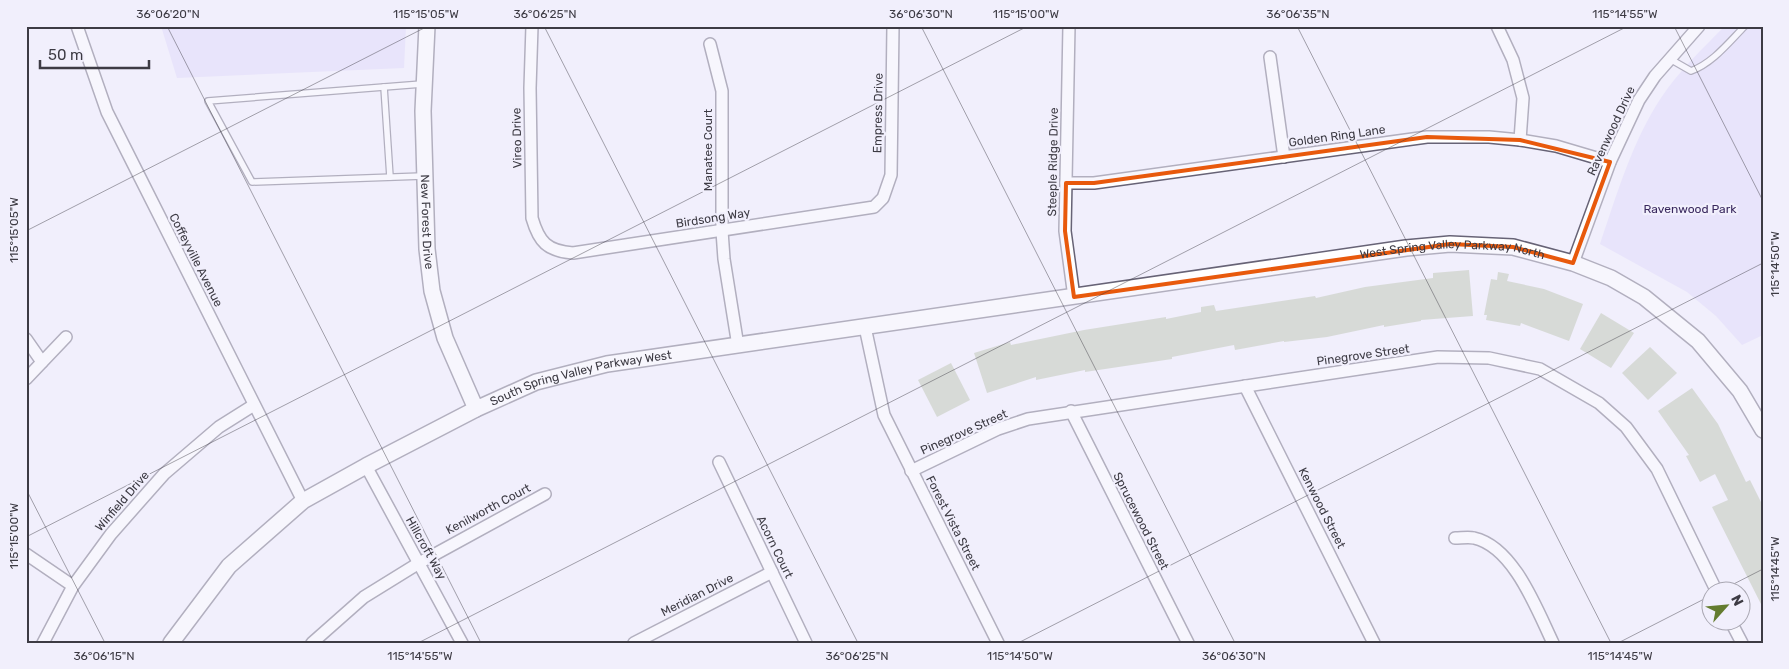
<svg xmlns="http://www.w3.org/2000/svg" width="1789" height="669" viewBox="0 0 1789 669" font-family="Rubik,sans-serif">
<rect width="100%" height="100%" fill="#f1effc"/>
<g fill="#ded7fa">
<path d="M161,26H406L404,68L177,78Z"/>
<path d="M1725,26H1763V335L1742,345L1716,316L1687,292L1600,244C1617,194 1632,142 1661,98C1679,71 1702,49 1725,26Z"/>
</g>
<g fill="#b9c1ac">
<path d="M1469,270L1473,316L1421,320V321L1384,327V325L1327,337L1284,342V341L1235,350L1234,345L1172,357V359L1085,372V370L1036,380V377L987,393L974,353L1010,342L1011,345L1084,330L1166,317V319L1201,312V307L1214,305L1216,311L1315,296L1316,298L1365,287L1433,278V273Z"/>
<path d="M1498,272L1509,274L1507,281L1544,289L1583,304L1569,341L1521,323L1520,326L1486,320L1487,315H1484L1491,279L1497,280Z"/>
<path d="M1601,313L1634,333L1611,368L1580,349Z"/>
<path d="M1650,347L1677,373L1648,400L1622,373Z"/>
<path d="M951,363L970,400L937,417L918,380Z"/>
<path d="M1692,388L1718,424L1746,482L1750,480L1763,506V608L1712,507L1728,500L1715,474L1700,482L1686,456L1689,455L1658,411Z"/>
</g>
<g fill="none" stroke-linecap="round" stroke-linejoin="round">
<g stroke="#676376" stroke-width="8">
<g id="service">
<path d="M1670,59L1691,71C1713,63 1729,42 1745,26"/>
<path d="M422,84L208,101L252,182L423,176"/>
<path d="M384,87L390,177"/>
</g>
</g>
<g stroke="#676376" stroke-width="14">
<g id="minor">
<path d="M77,26L107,112L303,501"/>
<path d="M532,26L530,88L532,218C539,242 547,251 573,253L874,207L883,198L891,175L893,26"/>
<path d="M1069,26L1065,231L1074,297"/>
<path d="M1497,26L1513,60L1523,98L1520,140"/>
<path d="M710,44L722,91V231L724,259L738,346"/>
<path d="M1270,57L1284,157"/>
<path d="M1066,183H1094L1427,137H1489L1520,140L1556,146L1610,162"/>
<path d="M1573,263L1610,162L1639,100L1655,76L1699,26"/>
<path d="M865,327L884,415L998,643"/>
<path d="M26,339L42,362"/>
<path d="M26,379L66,337"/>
<path d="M1245,386L1374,643"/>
<path d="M1071,411L1188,643"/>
<path d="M719,462L806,643"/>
<path d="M366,466L462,643"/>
<path d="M911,471L998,429L1028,419L1438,357L1489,358L1540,369L1599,403L1626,427L1657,469L1717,592"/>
<path d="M1455,538C1461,538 1469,537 1474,538C1514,547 1537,610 1553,643"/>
<path d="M26,554L73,586"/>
<path d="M1731,622L1742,643"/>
<path d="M43,643L73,586L111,534L164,474L219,427L254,405"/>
<path d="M312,643L364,597L419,563L545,494"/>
<path d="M634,643L772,572"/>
</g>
</g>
<g stroke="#676376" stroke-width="18">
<g id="tertiary">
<path id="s1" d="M427,26L423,111L427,249L432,291L445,338L476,409"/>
<path id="s2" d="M171,643L229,566L303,501L366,466L476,409L536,382L607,364L1406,248L1450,244L1513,247L1573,263L1611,278L1644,297L1698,341L1740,391L1763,430"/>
</g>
</g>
<use href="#service" stroke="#fff" stroke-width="5.5"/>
<use href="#minor" stroke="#fff" stroke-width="11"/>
<use href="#tertiary" stroke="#fff" stroke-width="15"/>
</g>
<path d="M0 0H1789V669H0ZM1427,137L1520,140L1610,162L1573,263L1513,247L1450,244L1074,297L1065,231L1066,183H1094Z" fill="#f1effc" fill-opacity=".55" fill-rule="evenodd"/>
<path fill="none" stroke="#e8590c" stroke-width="4" stroke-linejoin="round" d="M1427,137L1520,140L1610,162L1573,263L1513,247L1450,244L1074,297L1065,231L1066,183H1094Z"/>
<path fill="none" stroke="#3d3b44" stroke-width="1" stroke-opacity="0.45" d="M167,26L481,643M544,26L858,643M921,26L1235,643M1297,26L1611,643M1674,26L1763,201M26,231L428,26M26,489L105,643M26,537L1028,26M1718,592L1763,569M418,643L1628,26M1018,643L1763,263M1618,643L1712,595"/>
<g text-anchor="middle" stroke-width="4.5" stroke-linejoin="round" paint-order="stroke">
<g font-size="12" fill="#3d3b44" stroke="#f1effc">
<text transform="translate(878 113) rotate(-89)" y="4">Empress Drive</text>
<text transform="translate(1611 131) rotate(-65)" y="4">Ravenwood Drive</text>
<text transform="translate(1337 136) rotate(-8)" y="4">Golden Ring Lane</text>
<text transform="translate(517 138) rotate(-91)" y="4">Vireo Drive</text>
<text transform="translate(708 150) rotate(-90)" y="4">Manatee Court</text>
<text transform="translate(1053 162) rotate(-89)" y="4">Steeple Ridge Drive</text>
<text transform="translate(713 218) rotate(-9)" y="4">Birdsong Way</text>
<text dy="4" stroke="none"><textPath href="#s1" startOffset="196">New Forest Drive</textPath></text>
<text dy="4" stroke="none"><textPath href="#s2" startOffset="1384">West Spring Valley Parkway North</textPath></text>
<text transform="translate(196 260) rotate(63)" y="4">Coffeyville Avenue</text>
<text transform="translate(1363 355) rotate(-8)" y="4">Pinegrove Street</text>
<text dy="4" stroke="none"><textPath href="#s2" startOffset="501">South Spring Valley Parkway West</textPath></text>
<text transform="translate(964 432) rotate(-24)" y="4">Pinegrove Street</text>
<text transform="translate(122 501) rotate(-49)" y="4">Winfield Drive</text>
<text transform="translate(1322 508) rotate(63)" y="4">Kenwood Street</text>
<text transform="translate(488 509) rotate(-28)" y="4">Kenilworth Court</text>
<text transform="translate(1141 521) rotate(63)" y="4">Sprucewood Street</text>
<text transform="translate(953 523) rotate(63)" y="4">Forest Vista Street</text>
<text transform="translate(775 547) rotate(64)" y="4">Acorn Court</text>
<text transform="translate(426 548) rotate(61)" y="4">Hillcroft Way</text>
<text transform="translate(697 595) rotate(-27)" y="4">Meridian Drive</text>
</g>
<g font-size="12" fill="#39285e" stroke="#f1effc">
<text x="1690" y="213">Ravenwood Park</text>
</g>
</g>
<rect width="1789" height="669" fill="none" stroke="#f1effc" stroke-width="55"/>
<g transform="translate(1726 606) rotate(63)"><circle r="24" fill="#f1effc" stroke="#a9a7b2"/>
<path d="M0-4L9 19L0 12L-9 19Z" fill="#647c2f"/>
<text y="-8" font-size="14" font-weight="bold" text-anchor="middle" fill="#3d3b44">N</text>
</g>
<path d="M40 60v8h109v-8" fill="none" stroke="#3d3b44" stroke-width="2.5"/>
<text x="48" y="60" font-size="15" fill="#3d3b44" stroke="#f1effc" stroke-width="4" paint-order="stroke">50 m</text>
<rect x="28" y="28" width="1734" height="614" fill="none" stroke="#3d3b44" stroke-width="2"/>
<g font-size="12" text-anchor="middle" fill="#3d3b44">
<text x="168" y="18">36°06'20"N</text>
<text x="426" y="18">115°15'05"W</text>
<text x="545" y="18">36°06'25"N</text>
<text x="921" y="18">36°06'30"N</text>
<text x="1026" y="18">115°15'00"W</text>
<text x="1298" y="18">36°06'35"N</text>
<text x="1625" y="18">115°14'55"W</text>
<text transform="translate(14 230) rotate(-90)" y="4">115°15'05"W</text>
<text transform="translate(1775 264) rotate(-90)" y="4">115°14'50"W</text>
<text transform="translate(14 536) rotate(-90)" y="4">115°15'00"W</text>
<text transform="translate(1775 569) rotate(-90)" y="4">115°14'45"W</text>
<text x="104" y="660">36°06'15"N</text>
<text x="420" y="660">115°14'55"W</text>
<text x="857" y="660">36°06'25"N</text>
<text x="1020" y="660">115°14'50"W</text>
<text x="1234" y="660">36°06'30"N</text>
<text x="1620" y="660">115°14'45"W</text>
</g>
</svg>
